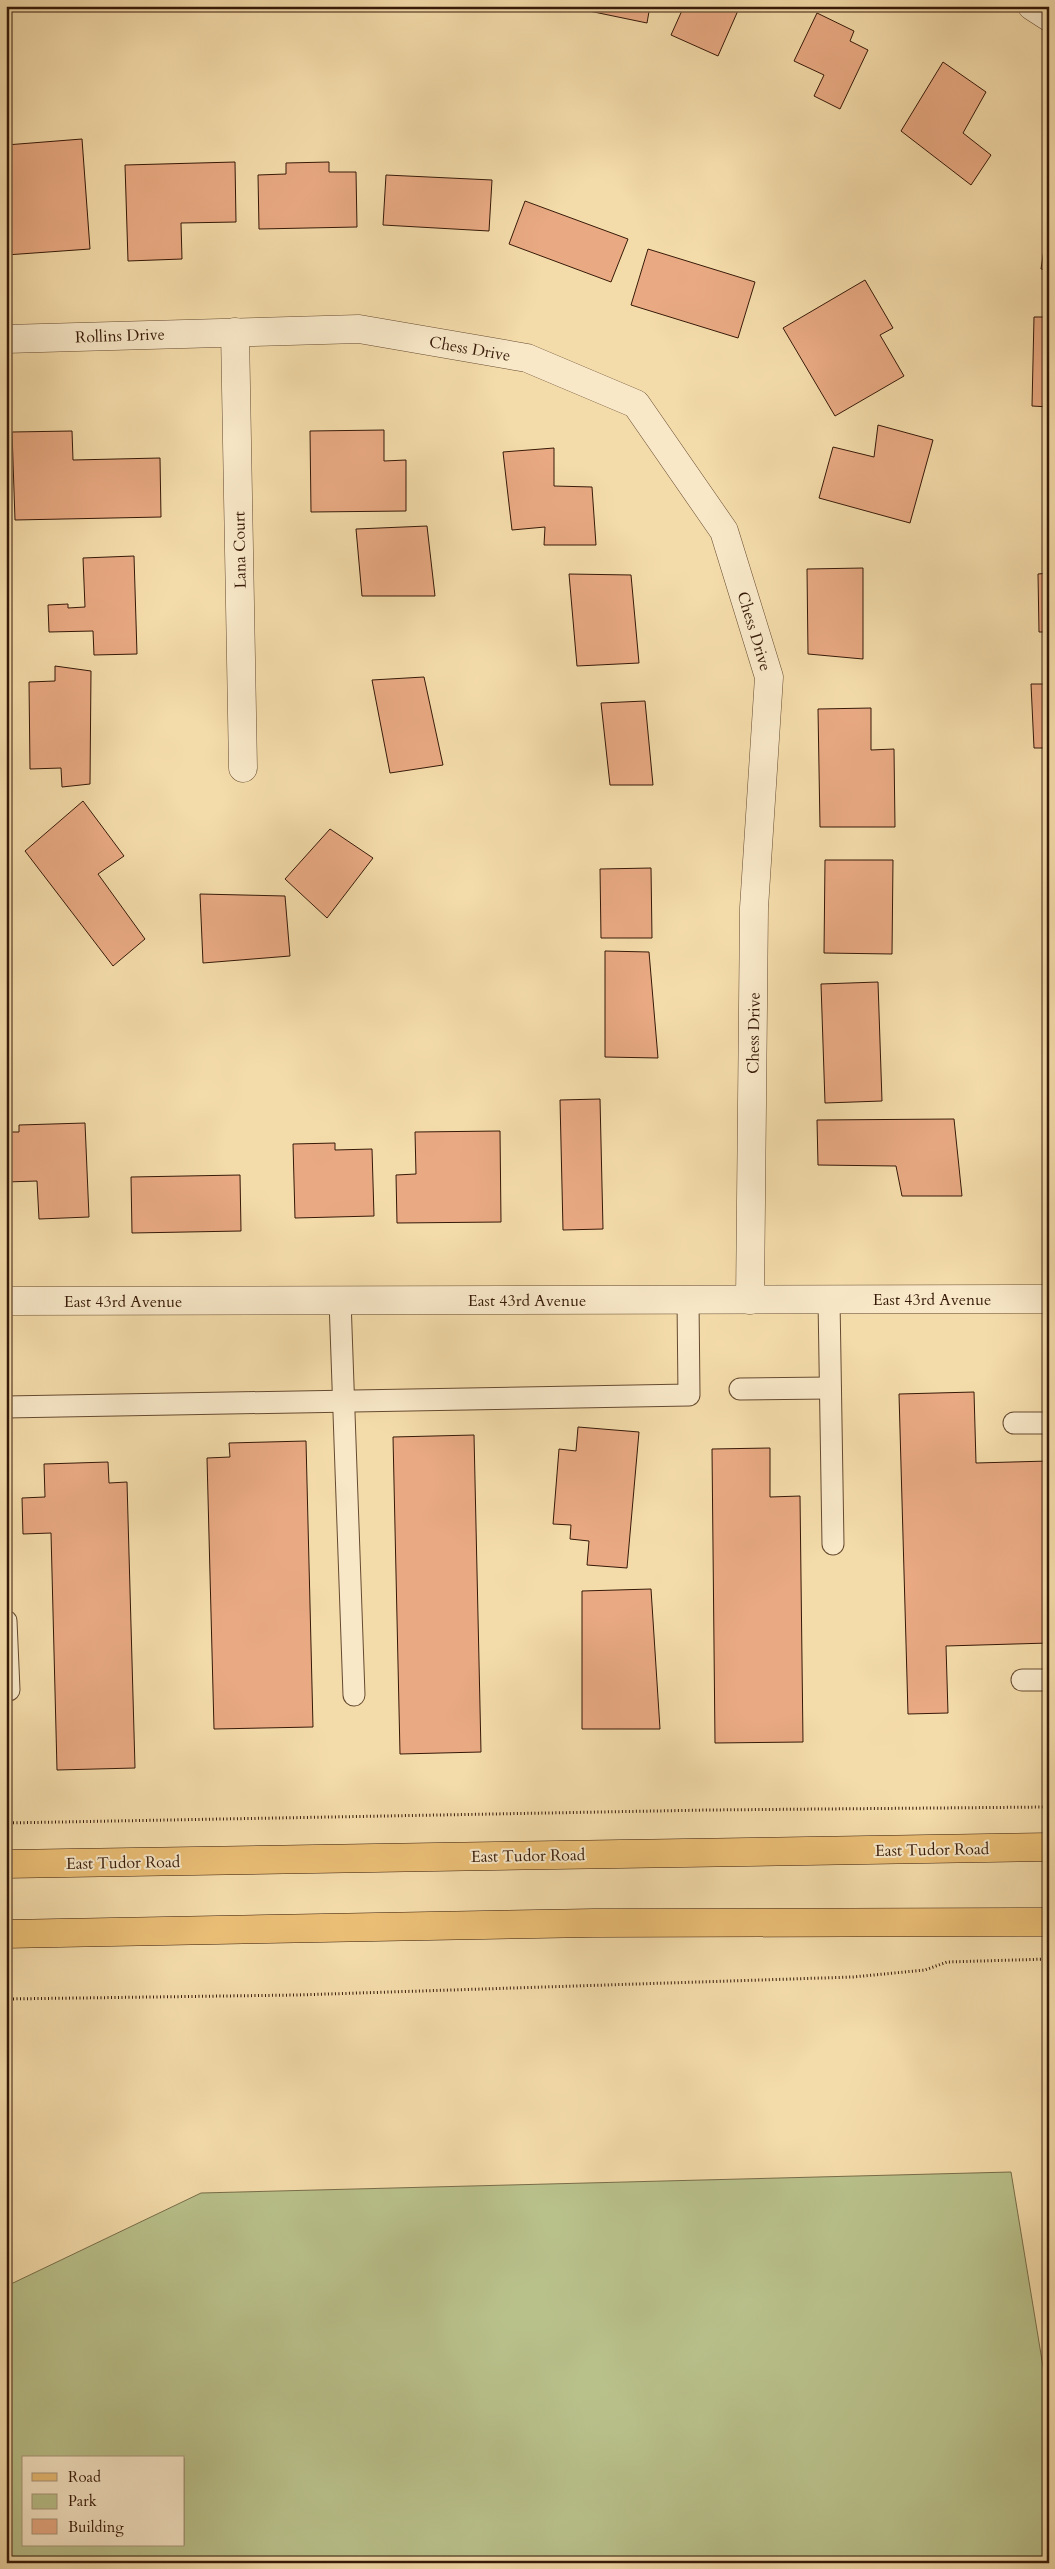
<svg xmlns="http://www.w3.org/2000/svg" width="1055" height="2569" viewBox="0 0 1055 2569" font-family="Cardo,serif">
<rect width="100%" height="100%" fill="#f4dcaa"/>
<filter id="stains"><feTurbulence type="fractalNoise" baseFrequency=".004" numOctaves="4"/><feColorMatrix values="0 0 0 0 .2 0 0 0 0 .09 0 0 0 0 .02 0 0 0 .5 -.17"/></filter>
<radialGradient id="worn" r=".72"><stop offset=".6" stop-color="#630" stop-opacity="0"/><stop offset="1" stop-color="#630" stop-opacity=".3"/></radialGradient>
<path fill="#b9c18b" stroke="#786d4a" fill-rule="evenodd" d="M1011,2172L1049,2403V2563H6V2283H13L201,2193ZM24,2458H184V2545H24Z"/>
<g fill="#e9aa83" stroke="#361908">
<path d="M429,6H511L510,11Z"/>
<path d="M565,6H650L647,23Z"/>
<path d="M684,6H740L718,56L671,35Z"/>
<path d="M817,13L854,31L850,41L868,50L840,109L814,96L824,75L794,61Z"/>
<path d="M943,62L986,92L963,133L991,155L971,185L901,131Z"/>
<path d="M82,139L90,249L6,255V145Z"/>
<path d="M235,162L236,222L181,223L182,259L128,261L125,165Z"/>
<path d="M329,162V172H356L357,227L259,229L258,175L286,174V163Z"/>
<path d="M386,175L492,180L489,231L383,225Z"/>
<path d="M525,201L628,239L611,282L509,244Z"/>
<path d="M1045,243L1049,244V270L1041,269Z"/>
<path d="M648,249L755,282L738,338L631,305Z"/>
<path d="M865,280L893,328L880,335L904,376L835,416L783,328Z"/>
<path d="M1034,317H1049V407L1032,406Z"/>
<path d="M878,425L933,440L910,523L819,498L833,447L874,457Z"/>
<path d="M384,430V461L406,460V511L311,512L310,431Z"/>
<path d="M72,431L73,460L160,458L161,517L15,520L12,432Z"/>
<path d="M554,448V486L592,487L596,545H544L545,527L512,530L503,452Z"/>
<path d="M427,526L435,596H362L356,529Z"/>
<path d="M134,556L137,654L94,655L93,631L49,632L48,605L68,604V608L85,607L83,558Z"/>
<path d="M863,568V659L808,654L807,569Z"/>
<path d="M1049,573V632H1039L1038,574Z"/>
<path d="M569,574L631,575L639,663L577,666Z"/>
<path d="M55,666L91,671L90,784L62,787L61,768L30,769L29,682L55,681Z"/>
<path d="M424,677L443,765L390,773L372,680Z"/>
<path d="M1031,684H1049V748H1034Z"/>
<path d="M645,701L653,785H610L601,703Z"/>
<path d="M871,708V750L894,749L895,827H820L818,709Z"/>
<path d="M83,801L124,856L98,874L145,939L113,966L25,851Z"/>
<path d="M330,829L373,858L327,918L285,879Z"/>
<path d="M825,860H893L892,954L824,953Z"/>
<path d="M651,868L652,938H601L600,869Z"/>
<path d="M200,894L285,896L290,956L203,963Z"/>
<path d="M605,951L649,952L658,1058L605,1057Z"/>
<path d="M878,982L882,1101L825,1103L821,984Z"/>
<path d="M600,1099L603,1229L563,1230L560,1100Z"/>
<path d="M954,1119L962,1196H902L896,1166L818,1165L817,1120Z"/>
<path d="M85,1123L89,1217L39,1219L37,1181L6,1182V1132H19V1125Z"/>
<path d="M500,1131L501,1222L397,1223L396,1175L416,1174L415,1132Z"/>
<path d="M335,1143V1150L372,1149L374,1216L295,1218L293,1144Z"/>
<path d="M240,1175L241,1231L132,1233L131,1177Z"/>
<path d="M974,1392L976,1463L1049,1461V1643L946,1646L948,1713L908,1714L899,1394Z"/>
<path d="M578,1427L639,1432L627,1568L587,1565L589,1541L570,1539L571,1525L553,1524L559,1449L576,1451Z"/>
<path d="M474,1435L481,1752L400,1754L393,1437Z"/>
<path d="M306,1441L313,1727L214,1729L207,1458L230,1457L229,1443Z"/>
<path d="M770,1448V1497L800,1496L803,1742L715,1743L712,1449Z"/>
<path d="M108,1462L109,1483L127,1482L135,1768L57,1770L51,1533L23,1534L22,1498L45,1497L44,1464Z"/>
<path d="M651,1589L660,1729H582V1591Z"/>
</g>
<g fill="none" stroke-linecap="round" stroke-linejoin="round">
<g stroke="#664a30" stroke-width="23">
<g id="lane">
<path d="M340,1300L354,1695"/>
<path d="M829,1300L833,1544"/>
<path d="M740,1389L830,1388"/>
<path d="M6,1407L689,1395L688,1300"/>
<path d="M1014,1423H1049"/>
<path d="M6,1621L9,1690"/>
<path d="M1022,1680H1049"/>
</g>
</g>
<g stroke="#664a30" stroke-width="29">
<g id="street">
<path d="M1032,6L1049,17"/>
<path d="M235,332L243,768"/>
<path d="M6,339L359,329L527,358L636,404L724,531L769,677L754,908L750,1300"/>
<path d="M6,1301L1049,1299"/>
</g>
</g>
<g stroke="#361908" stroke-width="29">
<g id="primary">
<path d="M6,1864L1049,1847"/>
<path d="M6,1934L593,1923L1049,1922"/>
</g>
</g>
<g stroke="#361908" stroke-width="3" stroke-dasharray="1 2.5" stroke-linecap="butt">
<path d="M6,1823L709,1810L1049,1807"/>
<path d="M6,1999L297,1995L853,1977L925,1970L947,1962L1049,1959"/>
</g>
<use href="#lane" stroke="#f8e8c8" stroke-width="21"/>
<use href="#street" stroke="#f8e8c8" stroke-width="28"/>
<use href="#primary" stroke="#eabe75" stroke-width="28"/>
</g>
<g text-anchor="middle" stroke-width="4" stroke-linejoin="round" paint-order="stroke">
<g font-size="16" fill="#361908" stroke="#f8e8c8">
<text transform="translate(120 335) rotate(-2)" y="6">Rollins Drive</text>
<text transform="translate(470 348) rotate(10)" y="6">Chess Drive</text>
<text transform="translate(239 550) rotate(-91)" y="6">Lana Court</text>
<text transform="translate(755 631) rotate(73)" y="6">Chess Drive</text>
<text transform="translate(753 1033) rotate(-89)" y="6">Chess Drive</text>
<text x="932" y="1305">East 43rd Avenue</text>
<text x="527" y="1306">East 43rd Avenue</text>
<text x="123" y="1307">East 43rd Avenue</text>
<text transform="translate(932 1849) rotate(-1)" y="6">East Tudor Road</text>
<text transform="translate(528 1855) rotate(-1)" y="6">East Tudor Road</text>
<text transform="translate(123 1862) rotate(-1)" y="6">East Tudor Road</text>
</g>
</g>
<rect width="1055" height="2569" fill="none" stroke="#f4dcaa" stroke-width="25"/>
<rect x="8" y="8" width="1040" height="2554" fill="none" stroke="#361908" stroke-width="2.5"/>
<rect x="12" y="12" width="1030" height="2544" fill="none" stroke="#361908"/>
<rect x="22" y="2456" width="162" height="90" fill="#f8e8c8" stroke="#aa957b"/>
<rect x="32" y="2473" width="25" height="8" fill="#eabe75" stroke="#aa957b"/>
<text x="68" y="2482" font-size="15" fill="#361908">Road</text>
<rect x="32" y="2494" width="25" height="15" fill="#b9c18b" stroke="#aa957b"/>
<text x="68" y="2506" font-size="15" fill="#361908">Park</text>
<rect x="32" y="2519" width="25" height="15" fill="#e9aa83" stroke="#aa957b"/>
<text x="68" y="2532" font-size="15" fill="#361908">Building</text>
<rect width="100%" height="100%" filter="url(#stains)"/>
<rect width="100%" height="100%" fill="url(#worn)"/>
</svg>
